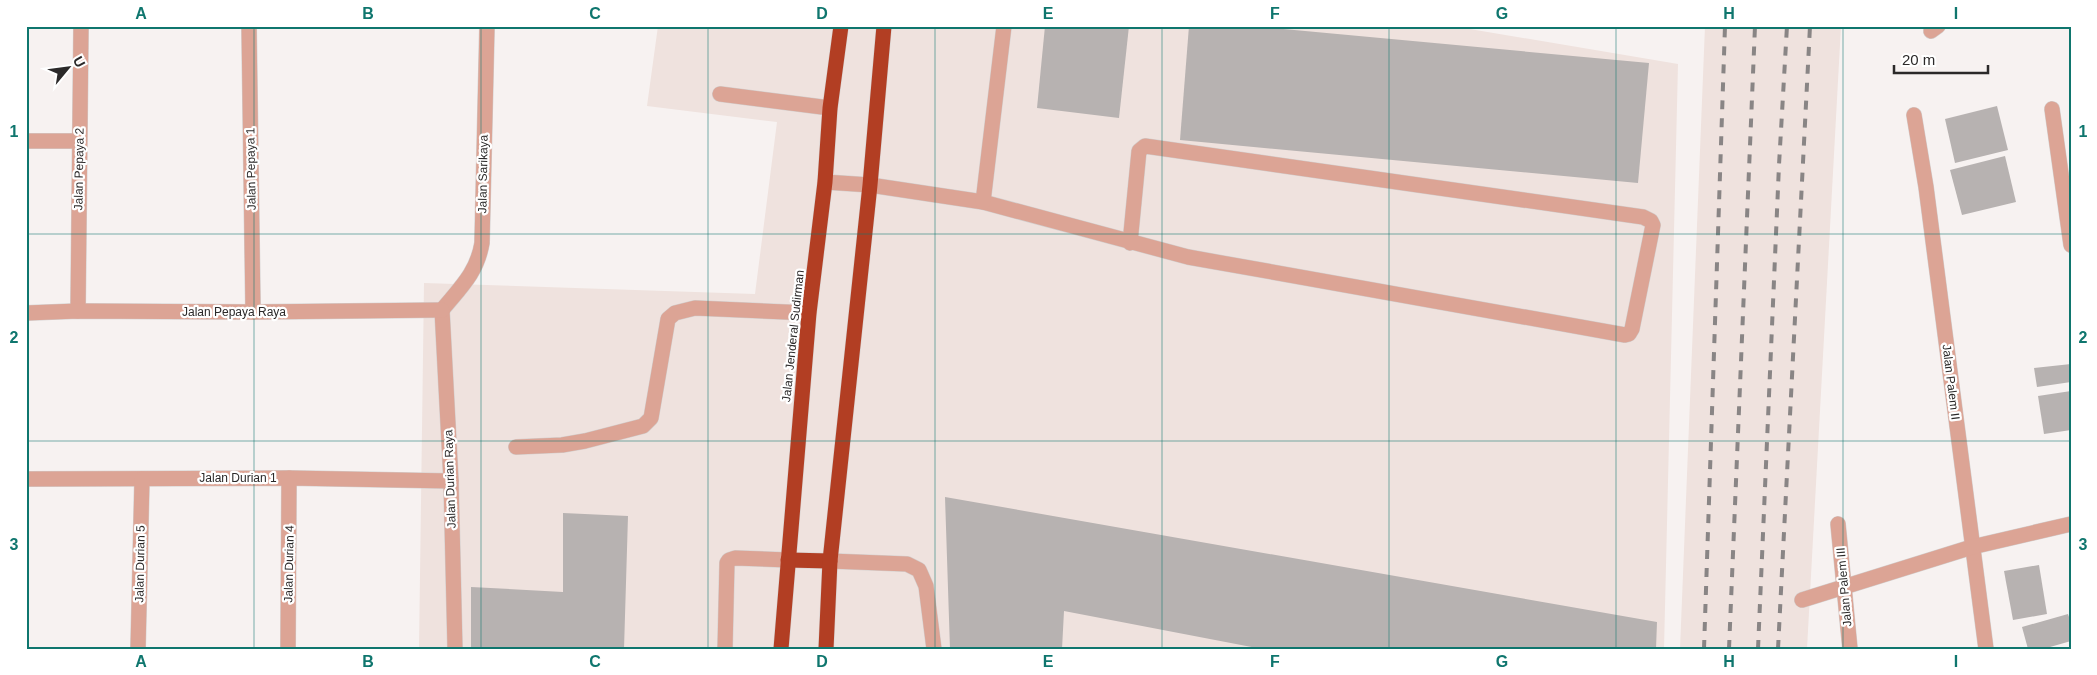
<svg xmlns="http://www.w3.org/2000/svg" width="2097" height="675" viewBox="0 0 2097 675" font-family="Helvetica,sans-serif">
<rect width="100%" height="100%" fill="#f7f2f1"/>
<g fill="#efe2de">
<path d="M658,26H1452L1678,64L1664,649H419L424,283L755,294L777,122L647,106Z"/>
<path d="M1705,26H1841L1807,649H1680Z"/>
</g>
<g fill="#b7b2b1">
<path d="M1045,26H1129L1119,118L1037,108Z"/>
<path d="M1189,26H1251L1649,63L1638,183L1180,140Z"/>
<path d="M1997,106L2008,150L1955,163L1945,119Z"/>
<path d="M2005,156L2016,202L1962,215L1950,170Z"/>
<path d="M2071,364V382L2037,387L2034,368Z"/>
<path d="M2071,391V430L2044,434L2038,396Z"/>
<path d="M945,497L1657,622L1656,649H1262L1064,611L1062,649H950Z"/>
<path d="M563,513L628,516L624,649H471V587L563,592Z"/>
<path d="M2039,565L2047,614L2013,620L2004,571Z"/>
<path d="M2068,614L2071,623V641L2043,649H2028L2022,627Z"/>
</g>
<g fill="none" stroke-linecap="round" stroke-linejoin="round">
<g stroke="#d2cecd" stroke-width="16">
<g id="lane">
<path d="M720,94L830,108"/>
<path d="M825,182L870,185L983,202L1188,257L1625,335L1629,334L1632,329L1653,225L1651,221L1643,217L1145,146L1139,151L1130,243"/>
<path d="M983,202L1004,26"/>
<path d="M516,447L562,445L585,441L643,426L651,418L668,319L675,313L695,308L809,313"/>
<path d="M830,561L907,564L919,570L926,586L934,649"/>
<path d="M725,649L727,563L729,560L735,558L788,560"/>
</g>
</g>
<g stroke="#d2cecd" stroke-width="16">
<g id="street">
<path d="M249,26L253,312"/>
<path d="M1931,31L1938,26"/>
<path d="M2052,109L2071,245"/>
<path d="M1914,115L1926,187L1986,649"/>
<path d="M26,141H79"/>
<path d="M442,310L451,481L455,649"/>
<path d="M442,310C460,288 477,273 482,243L487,26"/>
<path d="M78,311L81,26"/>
<path d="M26,313L78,311L253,312L442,310"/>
<path d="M26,479L289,478L451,481"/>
<path d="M1838,524L1850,649"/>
<path d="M1802,600L1972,547L2071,524"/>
<path d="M138,649L142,479"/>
<path d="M288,649L289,478"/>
</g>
</g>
<g stroke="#d2cecd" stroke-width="16">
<g id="highway">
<path d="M788,560L830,561"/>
<path d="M781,649L809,313L825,182L830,108L841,26"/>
<path d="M826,649L830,561L870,185L884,26"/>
</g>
</g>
<use href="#lane" stroke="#dca495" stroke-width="15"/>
<use href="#street" stroke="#dca495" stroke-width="15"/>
<use href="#highway" stroke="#b23e23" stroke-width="15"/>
<g stroke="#898585" stroke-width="4" stroke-dasharray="9 9" stroke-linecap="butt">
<path d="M1704,649L1725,26"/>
<path d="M1729,649L1755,26"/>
<path d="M1758,649L1779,165L1787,26"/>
<path d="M1778,649L1810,26"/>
</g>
</g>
<path fill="none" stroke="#0f766e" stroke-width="1" stroke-opacity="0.55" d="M254,26V649M481,26V649M708,26V649M935,26V649M1162,26V649M1389,26V649M1616,26V649M1843,26V649M26,234H2071M26,441H2071"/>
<g text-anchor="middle" stroke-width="4.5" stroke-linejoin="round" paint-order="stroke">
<g font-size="12" fill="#2b2929" stroke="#fff">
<text transform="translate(79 169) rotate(-89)" y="4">Jalan Pepaya 2</text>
<text transform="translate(251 169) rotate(-91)" y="4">Jalan Pepaya 1</text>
<text transform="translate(483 174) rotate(-89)" y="4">Jalan Sarikaya</text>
<text x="234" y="316">Jalan Pepaya Raya</text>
<text transform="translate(793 336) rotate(-84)" y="4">Jalan Jenderal Sudirman</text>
<text transform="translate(1951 382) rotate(83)" y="4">Jalan Palem II</text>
<text x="238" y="482">Jalan Durian 1</text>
<text transform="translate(450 479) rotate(-92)" y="4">Jalan Durian Raya</text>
<text transform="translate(140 564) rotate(-89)" y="4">Jalan Durian 5</text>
<text transform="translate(289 564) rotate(-89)" y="4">Jalan Durian 4</text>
<text transform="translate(1844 587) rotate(-95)" y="4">Jalan Palem III</text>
</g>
</g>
<rect width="2097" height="675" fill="none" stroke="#ffffff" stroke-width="55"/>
<g transform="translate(68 68) rotate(61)" stroke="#ffffff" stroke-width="4" paint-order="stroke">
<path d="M0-4L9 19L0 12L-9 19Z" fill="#2b2929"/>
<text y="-8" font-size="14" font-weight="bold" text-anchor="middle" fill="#2b2929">U</text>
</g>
<path d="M1894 65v8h94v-8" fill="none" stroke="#2b2929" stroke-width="2.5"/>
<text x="1902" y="65" font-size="15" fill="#2b2929" stroke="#ffffff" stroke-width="4" paint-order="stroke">20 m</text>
<rect x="28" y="28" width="2042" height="620" fill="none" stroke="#0f766e" stroke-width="2"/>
<g font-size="16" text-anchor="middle" font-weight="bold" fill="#0f766e">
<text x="141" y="19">A</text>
<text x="368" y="19">B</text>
<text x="595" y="19">C</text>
<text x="822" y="19">D</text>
<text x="1048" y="19">E</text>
<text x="1275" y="19">F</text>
<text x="1502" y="19">G</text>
<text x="1729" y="19">H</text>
<text x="1956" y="19">I</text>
<text x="14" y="137">1</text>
<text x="2083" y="137">1</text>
<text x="14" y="343">2</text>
<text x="2083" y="343">2</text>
<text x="14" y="550">3</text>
<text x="2083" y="550">3</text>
<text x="141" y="667">A</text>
<text x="368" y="667">B</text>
<text x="595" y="667">C</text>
<text x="822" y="667">D</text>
<text x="1048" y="667">E</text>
<text x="1275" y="667">F</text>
<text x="1502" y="667">G</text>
<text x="1729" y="667">H</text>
<text x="1956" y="667">I</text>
</g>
</svg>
